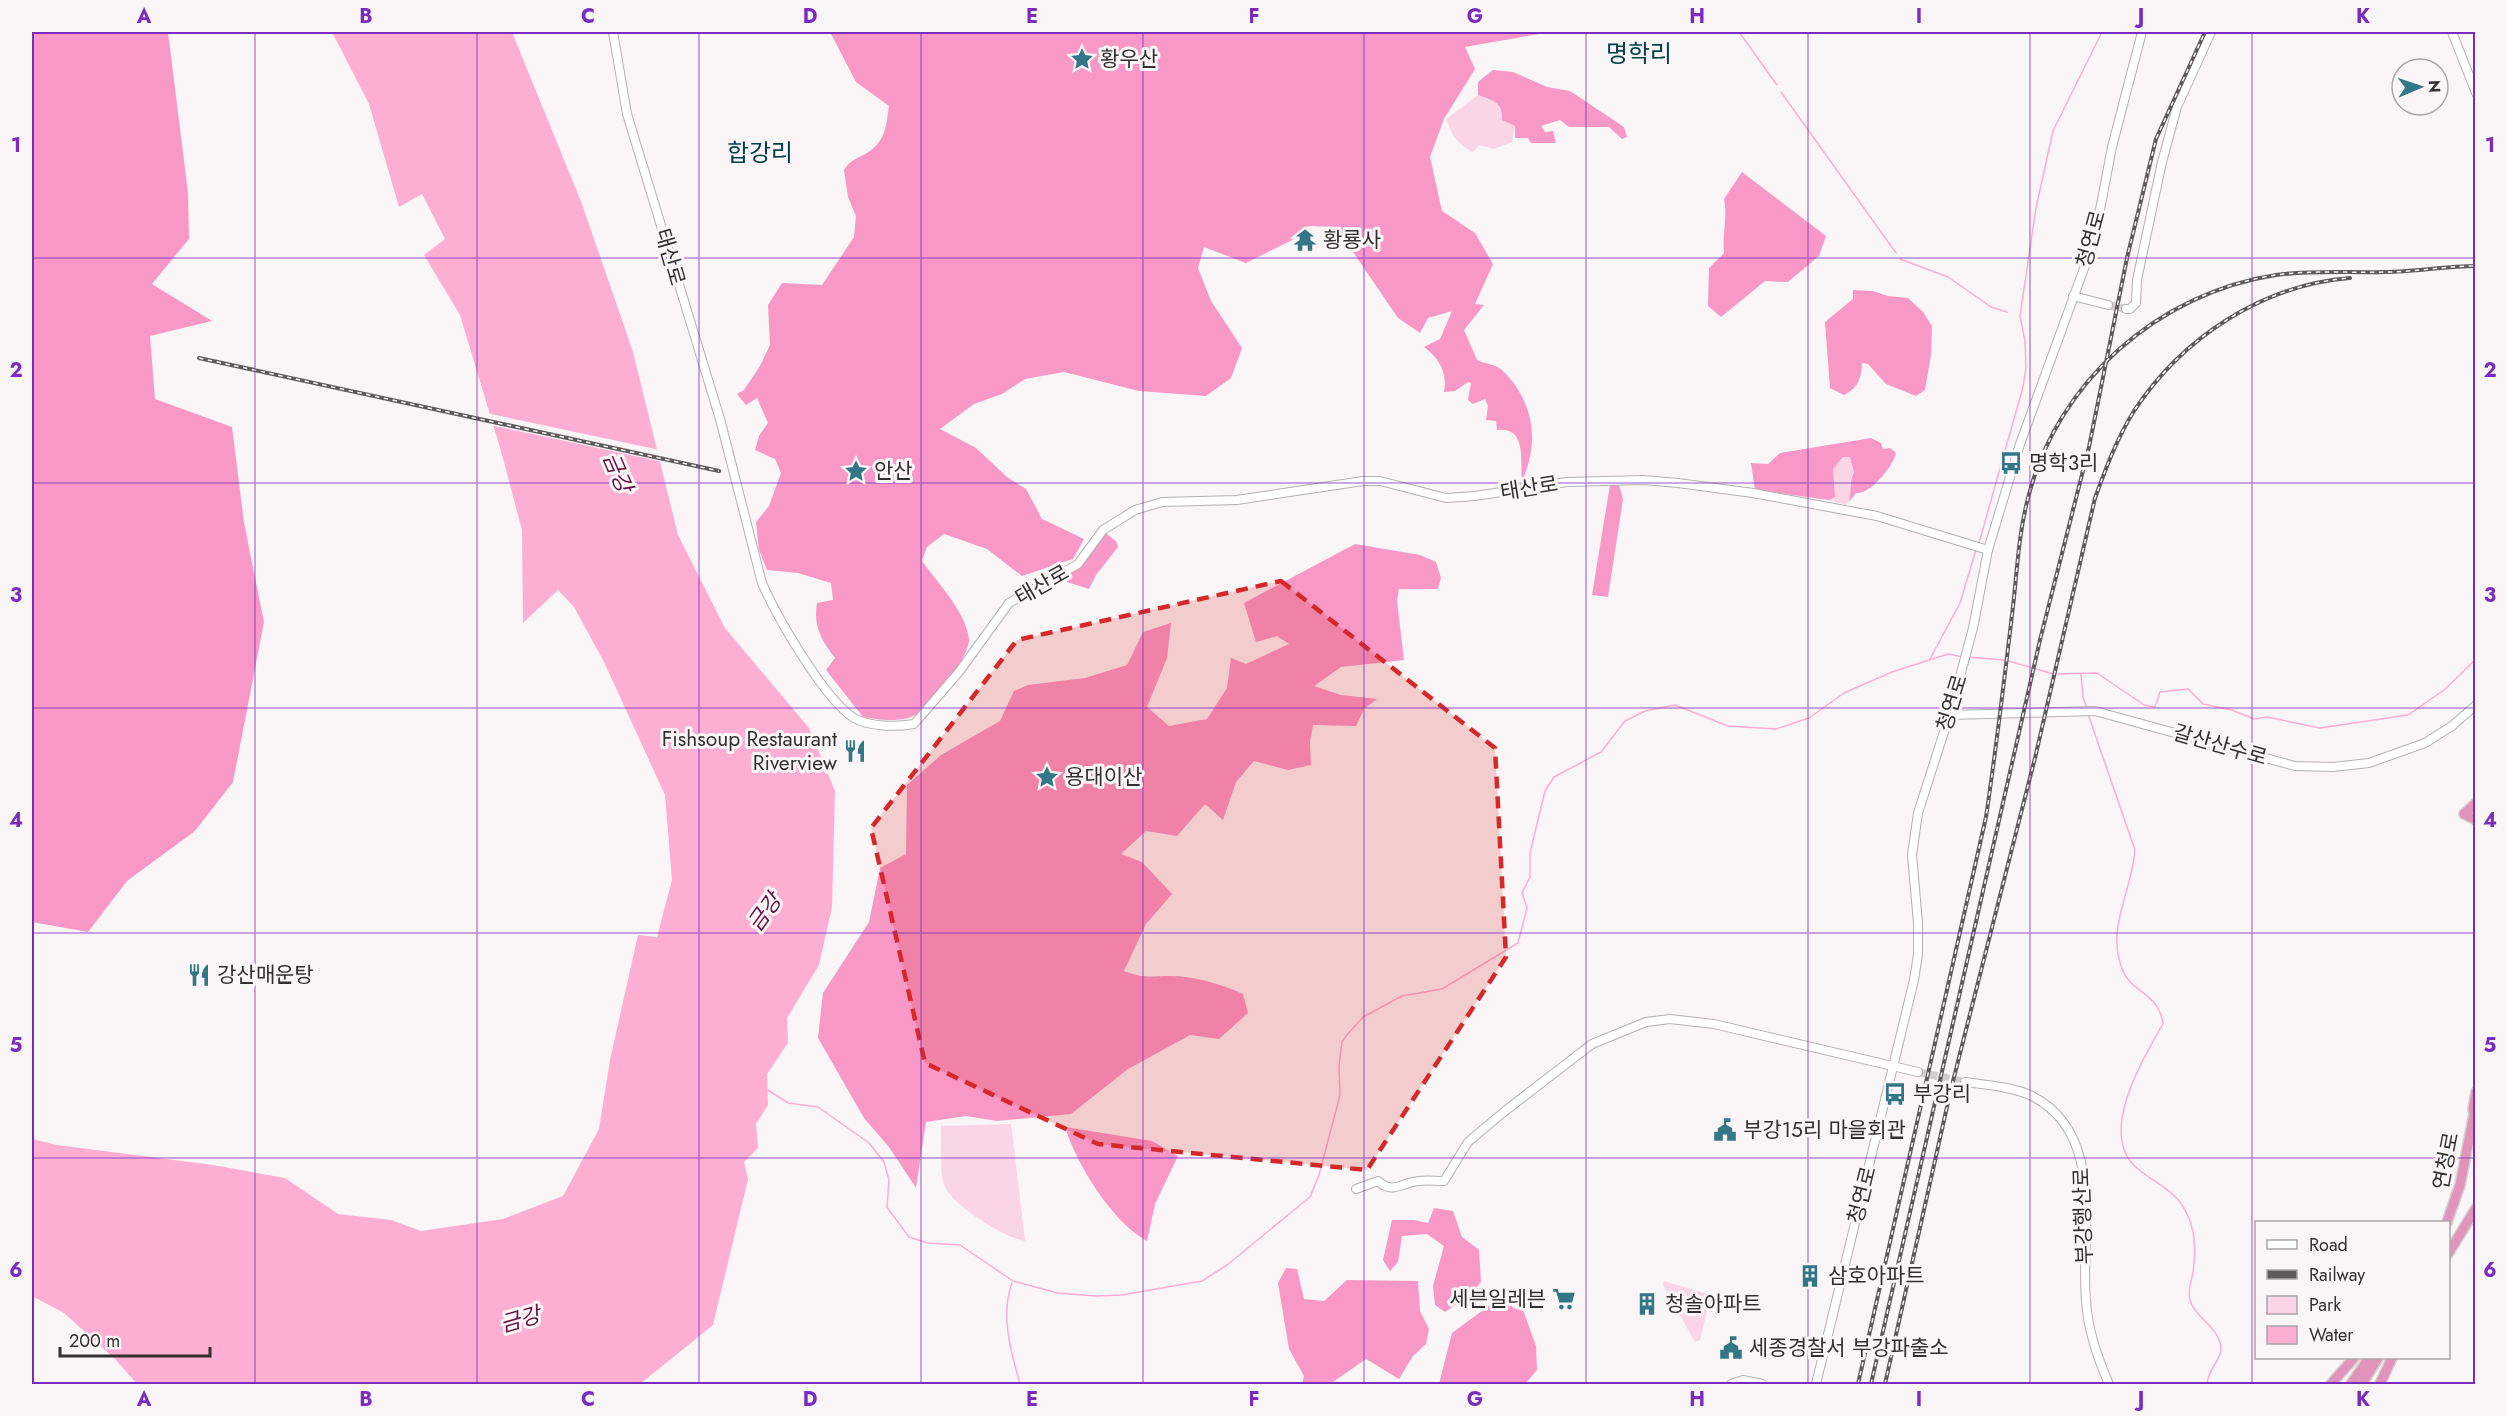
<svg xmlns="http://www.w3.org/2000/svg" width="2507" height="1416" viewBox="0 0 2507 1416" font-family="Jost,'Noto Sans KR',sans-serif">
<rect width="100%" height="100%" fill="#faf5f7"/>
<g fill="#fad5e6">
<path d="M1478,95L1499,103L1503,108L1501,117L1515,126L1512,142L1494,149L1479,145L1473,152C1458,145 1451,134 1446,119Z"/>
<path d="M1843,457H1851L1854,472C1848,483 1855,495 1846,505L1829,500L1835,496L1833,469Z"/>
<path d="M1011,1124L1012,1131L1025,1241C1003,1237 955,1207 945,1187C939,1174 942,1141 941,1126Z"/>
<path d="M1664,1281L1711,1295L1700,1340L1695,1342L1663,1285Z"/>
</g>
<g fill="#f798c7">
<path d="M32,32H168L188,193L189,239L152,284L212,321L150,336L155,399L232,427L244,523L264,622L233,782L195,831L127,881L88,932L32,922Z"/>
<path d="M830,32H1550L1465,47L1475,69L1444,119L1430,157L1442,211L1475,233L1493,264L1475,304L1484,305L1464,330L1477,360C1484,364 1496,364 1502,370C1534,401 1540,442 1522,481C1520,460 1527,426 1497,430L1496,421L1486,420L1488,406L1485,399L1473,404L1468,400L1471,383L1468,382L1455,391L1444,392C1448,373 1439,358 1424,347L1440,339L1452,311L1428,318L1420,333L1398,318L1336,227L1308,226L1296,238L1246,263L1204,247L1198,268L1211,301L1242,348L1231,378L1206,396L1139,391L1064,372L1025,379L1002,394L974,404L940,429L976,448L1007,477L1026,489L1042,519L1084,539L1073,559L1022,576L987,549L944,534L927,547L922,561C937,582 966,612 969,639C970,657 931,704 917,714C903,723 878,720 863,717L826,670L835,658C821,640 813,625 817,603L833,600L831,583L798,573L767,570L759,550L756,522L769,506L781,473L775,459L755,450L759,436L768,423L757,398L746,405L737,394L744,390L760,366L770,345L768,305L782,283L822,285L854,237L856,216L848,197L844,170C849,162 855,159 863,155C885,144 886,128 889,106L856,82Z"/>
<path d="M1493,70L1513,72L1547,87L1570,91L1624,127L1627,137L1622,139L1609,127H1569L1560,120L1541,126L1545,132L1553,131L1556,143H1531L1528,138H1515V126L1502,120C1503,102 1494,101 1478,95V82Z"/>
<path d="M1742,172L1826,236L1819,256L1788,282L1765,281L1721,317L1708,306L1709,268L1724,253C1722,234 1728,217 1724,199Z"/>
<path d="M1853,290L1873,291L1888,296L1908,298L1923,312L1932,326L1931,355L1925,390L1916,396L1886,384L1868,364L1862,363C1861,379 1859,387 1844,395L1830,388L1825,322L1853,299Z"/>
<path d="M1871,438L1881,443L1883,449L1890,448L1896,453C1894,465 1870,495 1856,493L1849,502C1852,491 1849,482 1854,472L1850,457H1843L1833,469L1835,497L1829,500L1755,490L1751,463L1768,464L1780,453Z"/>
<path d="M1610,485H1619L1623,499L1608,597L1592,595Z"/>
<path d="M1104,532L1116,541L1118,547L1096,575L1089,589L1067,582L1064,576L1077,569Z"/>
<path d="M1355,544L1420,555L1436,562L1441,578L1438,589H1399L1397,601L1404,660L1341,667L1314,686L1341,695L1377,699L1364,709L1356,726L1313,725L1310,742L1311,765L1288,770L1254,761L1236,782L1223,820L1205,804L1177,836L1146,831L1121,854L1142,862L1172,894L1146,924L1124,971C1145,979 1149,976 1170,976C1194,976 1221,984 1243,994L1248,1013L1219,1039L1190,1035L1128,1069L1071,1114L997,1121L966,1116L926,1122L916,1188L889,1147L864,1118L818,1038L823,993L869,922L880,868L906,854L907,785L941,755L1000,721L1014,691L1028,685L1085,678L1127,665L1143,632L1171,623L1167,658L1147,707L1169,726L1207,719L1227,688L1231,658L1246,664L1289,644L1277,636L1256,642L1244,603Z"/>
<path d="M1065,1127L1152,1141L1178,1156L1155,1204L1147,1241C1112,1222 1077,1165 1065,1127Z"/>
<path d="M1434,1208L1453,1211L1462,1237L1479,1250L1481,1282L1470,1295L1445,1312L1435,1305L1433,1286L1444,1246L1427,1234L1402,1236L1398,1262L1390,1271L1383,1260L1392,1220H1414L1428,1223Z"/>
<path d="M1286,1268L1297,1269L1304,1299L1324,1301L1347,1280L1418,1281L1420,1311L1429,1329L1426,1344L1413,1356L1399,1379L1366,1359L1330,1384H1302L1304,1376L1289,1349L1278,1283Z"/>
<path d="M1505,1294L1513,1308L1523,1310L1536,1346L1537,1370L1525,1384H1439L1452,1333Z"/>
</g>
<path fill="#fcaed3" d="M332,32H512L582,204L633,352L678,535L725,628L809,728L835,791L832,907L819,965L787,1018L788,1043L767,1074L768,1105L756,1124L758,1148L744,1162L748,1179L713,1325L640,1384H137L116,1360L64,1313L32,1296V1139L57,1145L213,1165L285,1178L338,1214L391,1220L421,1231L503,1219L563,1196L599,1129L610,1060L638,935L657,937L672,880L665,795L604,662L574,607L558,590L523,623L522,530L501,451L460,315L424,255L445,239L422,194L399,207L369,104Z"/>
<path fill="#faf5f7" d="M486,413L660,450L663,462L490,425Z"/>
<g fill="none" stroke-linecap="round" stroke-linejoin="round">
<g stroke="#fcaed3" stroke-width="1.5">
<path d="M1739,32L1777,85"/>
<path d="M1781,92L1896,253"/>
<path d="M1900,259L1948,277L1991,307L2007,312"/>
<path d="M1979,543L2023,387L2026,368L2025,341L2020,316L2036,208L2053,131L2102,32"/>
<path d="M1967,657L2005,660L2054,674L2097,673L2144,705L2155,707L2160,692L2188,689L2203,704L2232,710L2254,719L2267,717L2320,728L2408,715L2444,690L2476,659"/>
<path d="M1930,659L1960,603L1976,550"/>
<path d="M2081,674L2083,697L2087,709"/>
<path d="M2088,714L2135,850C2132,891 2105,930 2123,971C2133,994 2159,993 2163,1024C2143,1059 2096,1135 2138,1169C2156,1184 2177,1191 2187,1214C2196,1232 2196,1252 2193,1272C2191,1282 2187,1293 2191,1303C2198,1320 2219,1327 2221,1348C2222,1359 2208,1369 2207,1384"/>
<path d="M768,1090L788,1103L818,1107L869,1143L884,1162L889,1180L887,1207L909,1237L928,1243L960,1245L1013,1281L1058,1293L1096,1296L1122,1295L1202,1281L1227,1265L1310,1197L1319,1175L1340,1095L1339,1066L1342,1042L1346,1036L1363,1017L1402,996L1442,989L1518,943L1527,908L1522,893L1530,877V853L1545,791L1554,777L1601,752L1625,721L1645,711L1675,705L1728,726L1776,729L1809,718L1844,693L1892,672L1948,654L1963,657"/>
<path d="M1012,1283C1000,1315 1011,1352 1020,1384"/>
</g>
<g stroke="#d2cecf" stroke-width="8" stroke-dasharray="8 4" stroke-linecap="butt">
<path d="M2108,305L2126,309"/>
<path d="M1918,1072L1965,1082"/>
</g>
<g stroke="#b5b0b2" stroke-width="10">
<g id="secondary">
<path d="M613,32L627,114L720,419L762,583C777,617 824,699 854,718C870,727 896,727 914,724L959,672L1009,603L1078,564L1103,530L1135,510L1162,502L1237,500L1363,481H1380L1446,498L1475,496L1567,482L1643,480L1678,483L1753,493L1877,516L1988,550"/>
<path d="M2452,32L2476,93"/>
<path d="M2073,296L2108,305"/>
<path d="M2126,309H2130L2136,303L2137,280L2162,162L2177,107L2211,32"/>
<path d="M1950,715L2095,711L2295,766L2333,767L2369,763L2425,743L2452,726L2476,705"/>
<path d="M1965,1082C1987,1085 2013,1087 2032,1096C2107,1134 2080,1234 2086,1301C2088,1331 2097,1357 2109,1384"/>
<path d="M1356,1189L1378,1181C1393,1195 1402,1182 1419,1181C1427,1180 1436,1181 1444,1181L1468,1142L1505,1111L1592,1044L1646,1022L1670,1019L1714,1024L1918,1072"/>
<path d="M1731,1384L1743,1380L1762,1384"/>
<path d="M1816,1384L1914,980L1918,954V923L1912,855L1918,813L1951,710L1973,628L1988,550L2020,444L2094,241L2112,147L2142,32"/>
</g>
</g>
<g stroke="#d2d1d2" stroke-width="12">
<g id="highway">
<path d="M2476,803L2464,814L2476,820"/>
<path d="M2473,1110L2476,1092"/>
<path d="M2447,1222L2460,1185L2476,1104"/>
<path d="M2448,1254L2476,1208"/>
<path d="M2331,1384L2354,1358"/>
<path d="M2351,1384L2369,1358"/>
<path d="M2362,1384L2378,1358"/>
<path d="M2380,1384L2392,1358"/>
</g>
</g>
<use href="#secondary" stroke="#fff" stroke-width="8"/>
<use href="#highway" stroke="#e193b9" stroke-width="9"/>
<g stroke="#5d5a5c" stroke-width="4">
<g id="rail">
<path d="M199,358L719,471"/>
<path d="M1858,1384L1986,817C1996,750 2004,682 2012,615C2017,575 2018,536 2028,498C2057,382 2158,293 2276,275C2312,270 2349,273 2385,272C2415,272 2445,266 2476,266"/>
<path d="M1871,1384L2040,640L2089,447L2127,258L2156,139L2205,32"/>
<path d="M1885,1384L1951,1089L2035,758L2095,498C2106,468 2117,438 2134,411C2182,338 2262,285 2350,278"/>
</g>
</g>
<use href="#rail" stroke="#faf5f7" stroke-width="1.5" stroke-dasharray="4.5" stroke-linecap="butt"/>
</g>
<path fill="#d62828" fill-opacity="0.2" stroke="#d62828" stroke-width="4.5" stroke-dasharray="12 8" stroke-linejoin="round" d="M1281,581L1495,748L1506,957L1367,1170L1098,1144L925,1063L871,828L1017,640Z"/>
<path fill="none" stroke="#7b2cbf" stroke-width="1.5" stroke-opacity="0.55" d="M255,32V1384M477,32V1384M699,32V1384M921,32V1384M1143,32V1384M1364,32V1384M1586,32V1384M1808,32V1384M2030,32V1384M2252,32V1384M32,258H2476M32,483H2476M32,708H2476M32,933H2476M32,1158H2476"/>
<defs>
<g id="sight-bare" transform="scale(1.8)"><path d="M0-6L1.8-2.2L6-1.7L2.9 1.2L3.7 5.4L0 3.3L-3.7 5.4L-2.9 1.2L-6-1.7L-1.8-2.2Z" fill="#337787" stroke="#faf5f7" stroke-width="2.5" paint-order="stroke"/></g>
<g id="temple-bare" transform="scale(1.8)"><path d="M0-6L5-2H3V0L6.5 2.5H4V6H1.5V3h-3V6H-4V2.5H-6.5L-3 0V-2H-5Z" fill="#337787" stroke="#faf5f7" stroke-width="2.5" paint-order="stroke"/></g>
<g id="bus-bare" transform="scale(1.8)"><path d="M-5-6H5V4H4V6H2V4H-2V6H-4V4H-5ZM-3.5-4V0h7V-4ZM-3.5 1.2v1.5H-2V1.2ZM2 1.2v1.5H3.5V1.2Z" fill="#337787" stroke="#faf5f7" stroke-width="2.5" paint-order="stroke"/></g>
<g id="restaurant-bare" transform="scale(1.8)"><path d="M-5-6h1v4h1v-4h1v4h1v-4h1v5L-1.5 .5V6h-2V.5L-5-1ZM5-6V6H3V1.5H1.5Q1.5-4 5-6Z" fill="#337787" stroke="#faf5f7" stroke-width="2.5" paint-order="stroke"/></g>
<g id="civic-bare" transform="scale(1.8)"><path d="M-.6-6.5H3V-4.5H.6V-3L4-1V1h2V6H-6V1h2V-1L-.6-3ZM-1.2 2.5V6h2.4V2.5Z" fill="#337787" stroke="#faf5f7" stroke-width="2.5" paint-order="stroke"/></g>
<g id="building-bare" transform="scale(1.8)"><path d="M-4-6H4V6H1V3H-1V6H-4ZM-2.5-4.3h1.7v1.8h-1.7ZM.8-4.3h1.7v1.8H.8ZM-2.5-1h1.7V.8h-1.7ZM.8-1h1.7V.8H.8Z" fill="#337787" stroke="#faf5f7" stroke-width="2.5" paint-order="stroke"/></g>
<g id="supermarket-bare" transform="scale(1.8)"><path d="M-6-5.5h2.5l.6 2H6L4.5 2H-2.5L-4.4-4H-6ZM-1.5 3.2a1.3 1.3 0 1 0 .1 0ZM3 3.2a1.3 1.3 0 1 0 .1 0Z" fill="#337787" stroke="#faf5f7" stroke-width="2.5" paint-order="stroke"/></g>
</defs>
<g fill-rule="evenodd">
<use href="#sight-bare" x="1082" y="59"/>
<use href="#temple-bare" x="1305" y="240"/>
<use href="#bus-bare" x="2011" y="463"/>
<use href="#sight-bare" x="856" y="471"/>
<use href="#restaurant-bare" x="855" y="751"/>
<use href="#sight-bare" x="1047" y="777"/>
<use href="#restaurant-bare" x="199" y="975"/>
<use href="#bus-bare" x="1895" y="1094"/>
<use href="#civic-bare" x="1725" y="1130"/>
<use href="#building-bare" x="1810" y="1276"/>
<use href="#supermarket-bare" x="1564" y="1299"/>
<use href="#building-bare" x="1647" y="1304"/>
<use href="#civic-bare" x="1731" y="1348"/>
</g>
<g text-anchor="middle" stroke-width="6" stroke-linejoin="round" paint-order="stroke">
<g font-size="21" fill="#323031" stroke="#faf5f7" text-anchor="start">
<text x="1100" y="66">황우산</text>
<text x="1323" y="247">황룡사</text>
<text x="2029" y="470">명학3리</text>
<text x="874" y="478">안산</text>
<text x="837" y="746" text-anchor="end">Fishsoup Restaurant<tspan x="837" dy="24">Riverview</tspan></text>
<text x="1065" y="784">용대이산</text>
<text x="217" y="982">강산매운탕</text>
<text x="1913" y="1101">부강리</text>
<text x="1743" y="1137">부강15리 마을회관</text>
<text x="1828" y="1283">삼호아파트</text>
<text x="1546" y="1306" text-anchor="end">세븐일레븐</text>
<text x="1665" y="1311">청솔아파트</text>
<text x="1749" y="1355">세종경찰서 부강파출소</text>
</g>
<g font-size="21" fill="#323031" stroke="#faf5f7">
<text transform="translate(2091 239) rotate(-75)" y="7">청연로</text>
<text transform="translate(670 257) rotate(74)" y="7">태산로</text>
<text transform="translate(1529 488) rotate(-9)" y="7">태산로</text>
<text transform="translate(1042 585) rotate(-30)" y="7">태산로</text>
<text transform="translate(1952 703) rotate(-73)" y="7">청연로</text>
<text transform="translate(2220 745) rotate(16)" y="7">갈산산수로</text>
<text transform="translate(2446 1161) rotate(-79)" y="7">연청로</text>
<text transform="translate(1862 1195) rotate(-76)" y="7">청연로</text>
<text transform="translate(2083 1216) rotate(-92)" y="7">부강행산로</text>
</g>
<g font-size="22" font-style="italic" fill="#651344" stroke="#faf5f7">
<text transform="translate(618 472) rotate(67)" y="8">금강</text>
<text transform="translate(764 912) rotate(-54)" y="8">금강</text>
<text transform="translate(520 1319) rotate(-16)" y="8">금강</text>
</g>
<g font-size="24" fill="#02404c" stroke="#faf5f7">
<text x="1639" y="62">명학리</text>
<text x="760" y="161">합강리</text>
</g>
</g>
<rect width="2507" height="1416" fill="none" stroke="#faf5f7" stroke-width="66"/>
<rect x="2255" y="1221" width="195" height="138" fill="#faf5f7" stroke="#aaa6a8" stroke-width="1.5"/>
<rect x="2267" y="1240" width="30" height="9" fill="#ffffff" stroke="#aaa6a8" stroke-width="1.5"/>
<text x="2309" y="1251" font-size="18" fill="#323031">Road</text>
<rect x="2267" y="1270" width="30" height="9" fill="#5d5a5c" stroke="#aaa6a8" stroke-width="1.5"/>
<text x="2309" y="1281" font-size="18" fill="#323031">Railway</text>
<rect x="2267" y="1296" width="30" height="18" fill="#fad5e6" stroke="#aaa6a8" stroke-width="1.5"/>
<text x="2309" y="1311" font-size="18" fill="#323031">Park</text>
<rect x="2267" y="1326" width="30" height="18" fill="#fcaed3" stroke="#aaa6a8" stroke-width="1.5"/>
<text x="2309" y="1341" font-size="18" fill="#323031">Water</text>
<g transform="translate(2420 87) rotate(88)"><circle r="28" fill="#faf5f7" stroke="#aaa6a8" stroke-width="1.5"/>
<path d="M0-4.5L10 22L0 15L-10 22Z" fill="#337787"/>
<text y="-9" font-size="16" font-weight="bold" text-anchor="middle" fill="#323031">N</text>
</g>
<path d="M60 1347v9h150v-9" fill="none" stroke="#323031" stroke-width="3"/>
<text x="69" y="1347" font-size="18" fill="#323031" stroke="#faf5f7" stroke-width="4.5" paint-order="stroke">200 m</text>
<rect x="33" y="33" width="2441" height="1350" fill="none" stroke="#7b2cbf" stroke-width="2"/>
<g font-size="20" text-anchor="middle" font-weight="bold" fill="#7b2cbf">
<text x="144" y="23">A</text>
<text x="366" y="23">B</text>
<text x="588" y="23">C</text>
<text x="810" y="23">D</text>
<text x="1032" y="23">E</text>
<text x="1254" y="23">F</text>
<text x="1475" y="23">G</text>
<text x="1697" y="23">H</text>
<text x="1919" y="23">I</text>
<text x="2141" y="23">J</text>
<text x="2363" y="23">K</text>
<text x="16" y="152">1</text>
<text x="2490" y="152">1</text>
<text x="16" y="377">2</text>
<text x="2490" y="377">2</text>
<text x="16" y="602">3</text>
<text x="2490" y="602">3</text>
<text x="16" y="827">4</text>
<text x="2490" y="827">4</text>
<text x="16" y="1052">5</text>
<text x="2490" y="1052">5</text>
<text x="16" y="1277">6</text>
<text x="2490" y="1277">6</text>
<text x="144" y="1406">A</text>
<text x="366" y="1406">B</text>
<text x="588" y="1406">C</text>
<text x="810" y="1406">D</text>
<text x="1032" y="1406">E</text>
<text x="1254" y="1406">F</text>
<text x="1475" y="1406">G</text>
<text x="1697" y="1406">H</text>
<text x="1919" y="1406">I</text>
<text x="2141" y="1406">J</text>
<text x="2363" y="1406">K</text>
</g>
</svg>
